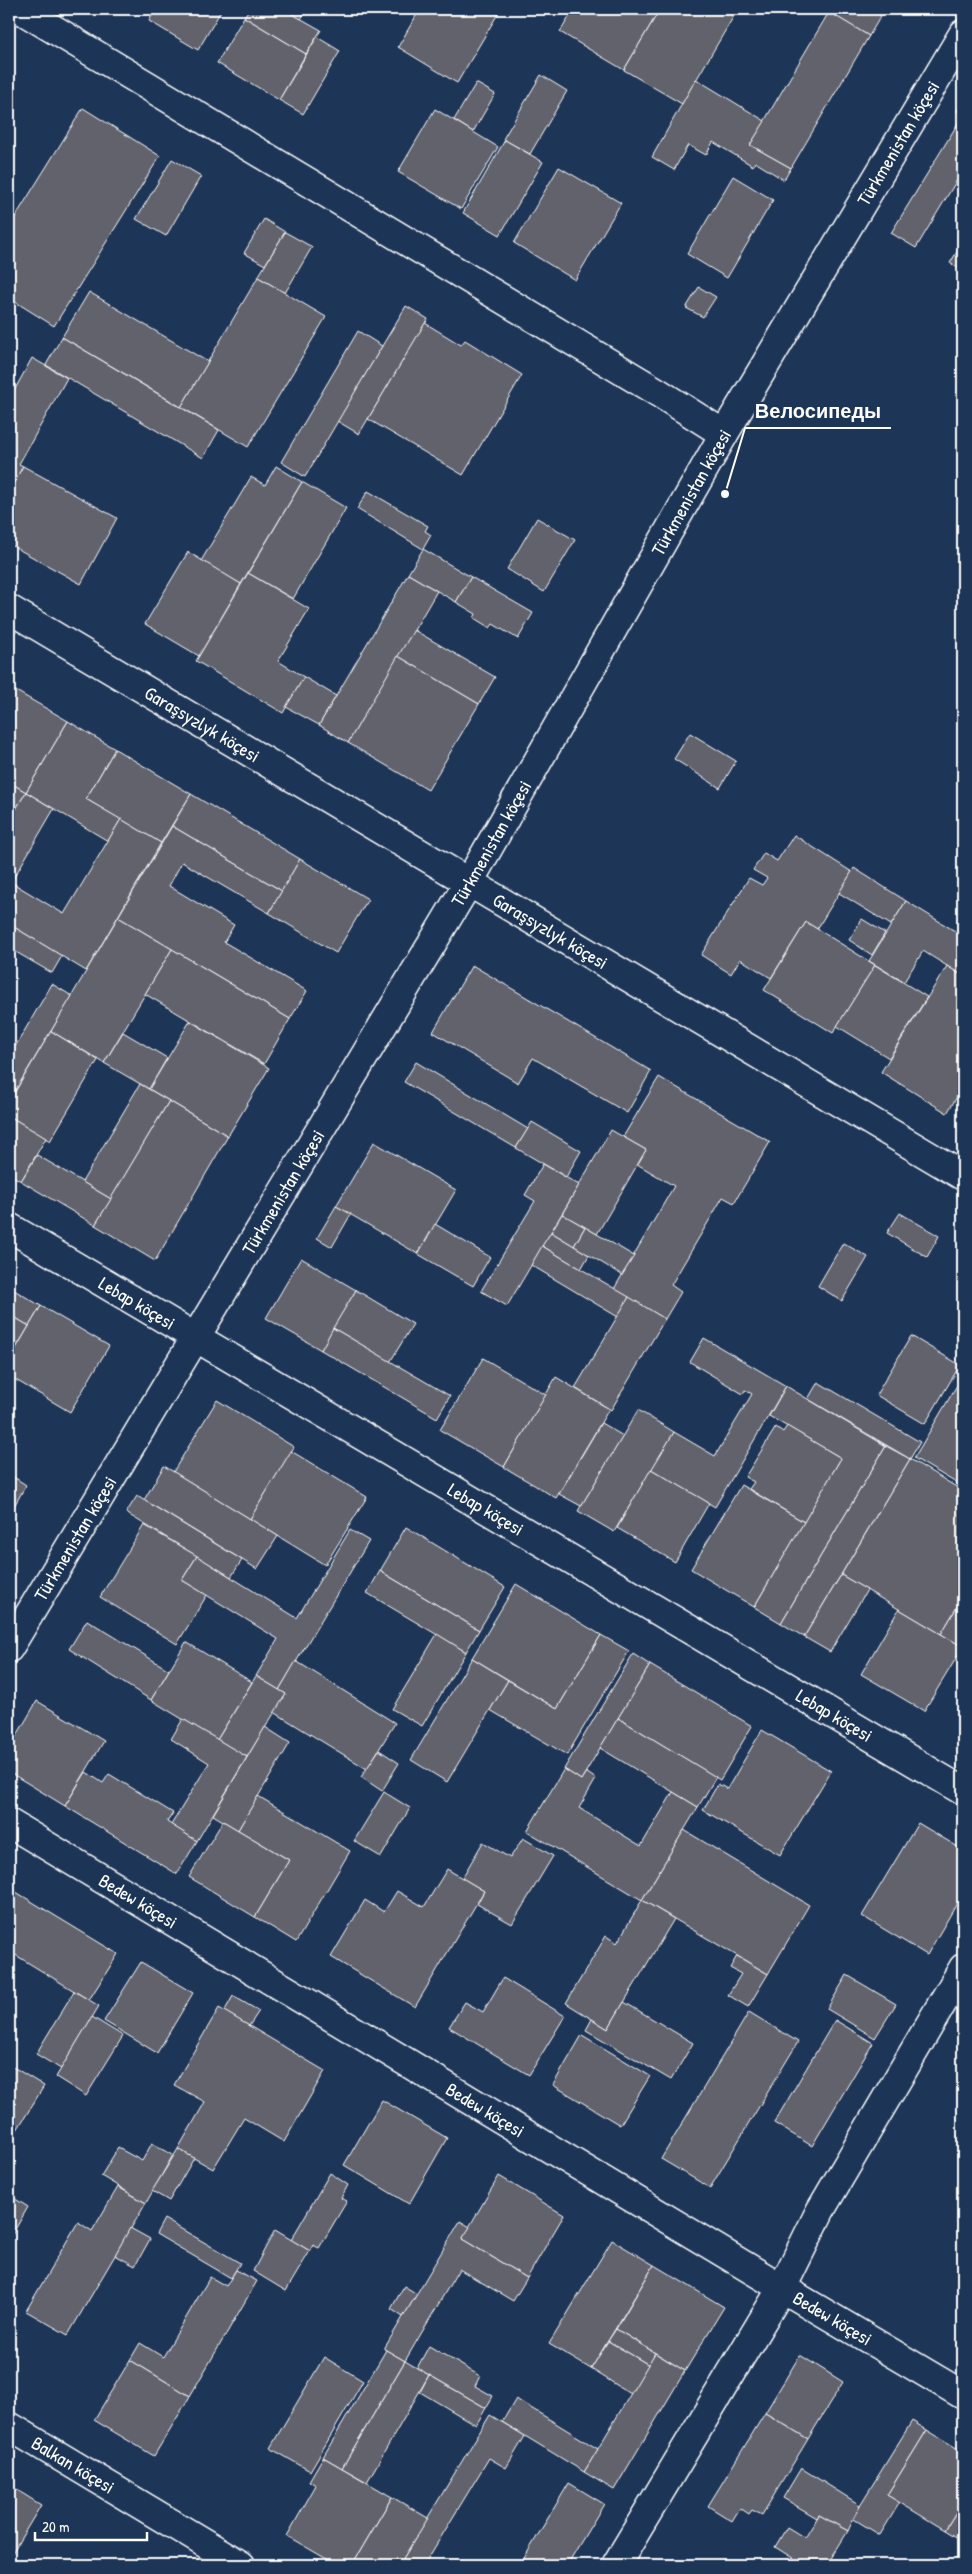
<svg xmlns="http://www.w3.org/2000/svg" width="972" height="2574" viewBox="0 0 972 2574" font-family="'Patrick Hand',sans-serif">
<rect width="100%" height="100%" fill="#1d3557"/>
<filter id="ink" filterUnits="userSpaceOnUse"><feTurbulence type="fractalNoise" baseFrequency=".02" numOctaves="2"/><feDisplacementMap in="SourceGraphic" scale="10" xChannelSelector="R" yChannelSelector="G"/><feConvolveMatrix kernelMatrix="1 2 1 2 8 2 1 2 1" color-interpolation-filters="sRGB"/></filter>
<g filter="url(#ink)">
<g fill="#62626c" stroke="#fff">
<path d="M156,9H222L198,50L149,21Z"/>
<path d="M249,9H284L321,30L306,54L244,17Z"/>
<path d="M284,9H307L301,19Z"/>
<path d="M420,9H493L499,12L457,83L398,47Z"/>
<path d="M574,9H660L624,70L560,32Z"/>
<path d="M660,9H738L682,104L624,70Z"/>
<path d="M823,9H885L869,36Z"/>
<path d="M829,12L869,36L791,168L750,145Z"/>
<path d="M244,17L306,54L279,100L217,63Z"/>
<path d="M317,37L340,51L303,114L279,100Z"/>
<path d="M541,75L567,91L530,154L503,139Z"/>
<path d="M696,79L765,121L750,145L791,168L784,180L755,162L753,166L713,142L706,155L688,145L674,170L652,157Z"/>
<path d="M476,83L495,94L473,132L454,120Z"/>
<path d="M963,102V115L957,111Z"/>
<path d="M83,108L160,156L54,326L9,298V227Z"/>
<path d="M435,109L498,147L461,209L398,172Z"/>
<path d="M963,115V170L916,248L891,233Z"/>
<path d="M505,140L543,162L500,235L463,213Z"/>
<path d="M172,159L201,176L166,236L136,219Z"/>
<path d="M559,167L621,203L575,280L514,243Z"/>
<path d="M733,176L773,200L727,278L687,254Z"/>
<path d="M264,219L285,232L265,265L244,253Z"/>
<path d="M285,232L312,247L285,293L258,277Z"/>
<path d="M963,242V271L950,263Z"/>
<path d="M258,277L326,317L248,447L181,407Z"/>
<path d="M699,287L716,297L703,317L686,308Z"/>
<path d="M89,292L208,362L181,407L62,337Z"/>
<path d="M406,306L428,319L359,434L337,421Z"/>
<path d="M425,323L461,345L465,340L522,375L463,475L368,419Z"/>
<path d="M358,331L382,346L305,477L281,462Z"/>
<path d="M62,337L219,430L203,458L46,365Z"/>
<path d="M32,358L67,378L19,464L23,466L9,492V400Z"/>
<path d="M23,466L117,518L81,584L9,544V492Z"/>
<path d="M276,466L302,482L241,584L201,561L251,477L265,485Z"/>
<path d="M302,482L346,508L293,599L248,573Z"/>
<path d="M368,491L428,526L425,531L431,535L423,549L357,509Z"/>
<path d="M537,518L575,540L544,592L507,569Z"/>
<path d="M423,549L471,577L456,602L408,574Z"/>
<path d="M188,552L241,584L199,656L145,624Z"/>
<path d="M248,573L309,609L278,661L304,677L283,713L196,661Z"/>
<path d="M408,574L437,591L348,743L319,725Z"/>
<path d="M471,577L533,613L518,639L493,624L490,628L474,618L476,614L456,602Z"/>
<path d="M414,630L495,677L479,704L398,656Z"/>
<path d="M398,656L479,704L428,790L348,743Z"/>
<path d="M304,677L336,696L319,725L286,707Z"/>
<path d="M9,687L68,721L26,792L9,782Z"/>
<path d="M68,721L115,749L86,799L121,819L108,841L26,792Z"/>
<path d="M690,733L736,761L720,788L674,759Z"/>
<path d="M115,749L191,794L161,843L86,799Z"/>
<path d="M9,782L26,792L9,821Z"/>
<path d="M26,792L54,809L9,886V821Z"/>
<path d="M191,794L300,859L282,891L172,826Z"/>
<path d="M121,819L161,843L86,971L9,924V886L11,882L64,914Z"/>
<path d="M172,826L282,891L269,913L182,862L169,886L234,925L224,942L307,991L290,1019L118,917Z"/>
<path d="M794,835L852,872L817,929L806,922L771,978L740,959L731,974L701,955L749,878L762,885L767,878L753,870L764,853L777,861Z"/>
<path d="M300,859L368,899L336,953L269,913Z"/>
<path d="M854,868L906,901L891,925L839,893Z"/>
<path d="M906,901L963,936V976L923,951L904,982L869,961Z"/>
<path d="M118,917L172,949L104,1063L51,1031Z"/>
<path d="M862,919L885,933L872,955L849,940Z"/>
<path d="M806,922L875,965L833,1033L764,990Z"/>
<path d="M9,924L62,956L52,973L9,948Z"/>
<path d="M172,949L290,1019L264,1064L145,994Z"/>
<path d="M472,965L651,1071L627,1113L533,1058L518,1083L433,1032Z"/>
<path d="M875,965L927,997L889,1058L837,1026Z"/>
<path d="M947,966L963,976V1087L947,1113L881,1072Z"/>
<path d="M52,984L72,996L15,1091L9,1088V1057Z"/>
<path d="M190,1021L269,1068L228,1136L149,1089Z"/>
<path d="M51,1031L98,1060L50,1141L9,1116V1102Z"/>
<path d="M123,1032L167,1058L149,1089L104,1063Z"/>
<path d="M416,1062L528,1129L516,1148L404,1082Z"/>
<path d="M659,1077L770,1142L734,1203L723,1197L671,1285L681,1292L665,1319L614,1289L674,1186L637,1164L646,1150L623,1137Z"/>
<path d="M140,1084L169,1101L111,1199L82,1182Z"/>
<path d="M169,1101L228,1136L155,1261L95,1225Z"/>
<path d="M9,1116L46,1138L21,1181L9,1174Z"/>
<path d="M532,1122L581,1151L566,1177L516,1148Z"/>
<path d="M611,1130L646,1150L597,1234L562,1214Z"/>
<path d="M374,1142L456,1190L418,1254L336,1206Z"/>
<path d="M37,1155L111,1199L95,1225L21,1181Z"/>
<path d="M543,1164L579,1185L507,1306L481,1291L535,1201L525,1195Z"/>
<path d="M336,1206L351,1214L332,1247L317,1238Z"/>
<path d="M900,1213L939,1236L927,1257L887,1233Z"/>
<path d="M562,1214L585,1227L574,1246L551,1232Z"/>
<path d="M435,1224L490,1257L473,1286L418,1254Z"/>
<path d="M585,1227L634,1256L622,1275L574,1246Z"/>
<path d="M551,1232L589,1255L581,1269L542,1246Z"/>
<path d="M843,1243L868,1257L842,1301L818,1286Z"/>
<path d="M542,1246L629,1297L618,1317L531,1265Z"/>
<path d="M301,1258L356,1290L321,1350L266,1318Z"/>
<path d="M9,1287L41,1306L29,1326L9,1314Z"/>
<path d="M356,1290L413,1324L390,1362L333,1328Z"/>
<path d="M629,1297L665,1319L611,1410L575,1388Z"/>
<path d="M41,1306L109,1346L70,1412L9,1376V1360Z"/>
<path d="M9,1314L29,1326L9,1360Z"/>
<path d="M333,1328L450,1396L437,1418L321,1350Z"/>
<path d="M911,1336L960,1365L925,1424L876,1395Z"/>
<path d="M704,1338L786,1386L715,1507L651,1469L674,1432L715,1456L752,1394L745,1390L743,1394L690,1362Z"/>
<path d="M483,1358L546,1395L504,1467L440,1430Z"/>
<path d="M963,1375V1487L914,1458Z"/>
<path d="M556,1377L609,1409L556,1498L504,1467Z"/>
<path d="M818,1382L920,1442L910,1459L808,1399Z"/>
<path d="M786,1386L886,1446L781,1623L754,1607L841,1458L769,1416Z"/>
<path d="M217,1400L294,1447L250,1519L173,1472Z"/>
<path d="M638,1410L674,1432L614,1532L578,1511Z"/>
<path d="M601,1423L623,1436L581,1506L559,1494Z"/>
<path d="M787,1426L841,1458L804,1522L749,1489L754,1482L745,1477L776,1427L783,1432Z"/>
<path d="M886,1446L910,1459L804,1637L781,1623Z"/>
<path d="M291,1451L367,1497L325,1565L250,1519Z"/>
<path d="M910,1459L963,1491V1597L941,1634L841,1575Z"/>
<path d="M164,1466L278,1536L257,1569L144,1500Z"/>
<path d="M651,1469L709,1503L675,1562L617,1528Z"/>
<path d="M9,1474L26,1485L9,1515Z"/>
<path d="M741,1485L804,1522L754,1607L691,1569Z"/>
<path d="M137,1496L242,1560L231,1577L126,1513Z"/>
<path d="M144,1525L197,1556L182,1580L207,1595L177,1644L100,1597Z"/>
<path d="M406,1527L505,1587L479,1630L380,1571Z"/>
<path d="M350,1530L369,1541L279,1690L256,1676L278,1639L182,1580L197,1556L297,1618Z"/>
<path d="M380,1571L479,1630L466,1652L367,1593Z"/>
<path d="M841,1575L867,1590L830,1652L804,1637Z"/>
<path d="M516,1584L601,1635L557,1709L472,1658Z"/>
<path d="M963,1597V1647L941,1634Z"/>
<path d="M899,1609L963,1647L924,1711L861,1674Z"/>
<path d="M87,1620L169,1670L151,1700L69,1649Z"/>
<path d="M437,1634L466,1652L422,1726L392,1709Z"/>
<path d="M601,1635L629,1651L567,1755L490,1710L508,1680L557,1709Z"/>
<path d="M186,1642L252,1682L217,1740L151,1700Z"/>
<path d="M633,1654L650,1665L581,1780L564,1769Z"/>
<path d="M472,1658L508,1680L447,1782L411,1760Z"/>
<path d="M296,1661L395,1723L367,1769L274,1712L286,1694L279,1690Z"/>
<path d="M650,1665L752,1726L720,1780L618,1718Z"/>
<path d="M256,1676L286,1694L247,1757L217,1740Z"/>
<path d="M37,1701L104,1741L65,1806L9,1772V1749Z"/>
<path d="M618,1718L716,1777L698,1807L600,1748Z"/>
<path d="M183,1719L247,1757L197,1841L171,1825L209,1763L171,1739Z"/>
<path d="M265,1727L290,1743L238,1830L213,1815Z"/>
<path d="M762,1730L831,1771L780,1855L703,1810L718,1784L727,1789Z"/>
<path d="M379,1750L399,1763L382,1791L361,1777Z"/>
<path d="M564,1769L581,1780L586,1772L596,1779L579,1808L641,1846L673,1792L698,1807L642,1900L527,1831Z"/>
<path d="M86,1772L103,1783L109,1774L173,1813L167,1822L197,1841L177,1874L65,1806Z"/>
<path d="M384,1792L410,1808L381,1857L354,1841Z"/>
<path d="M258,1796L350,1851L296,1942L255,1917L289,1860L238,1830Z"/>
<path d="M223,1821L289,1860L255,1917L189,1877Z"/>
<path d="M918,1823L963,1850V1893L927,1955L862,1916Z"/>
<path d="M684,1830L809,1905L768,1974L642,1900Z"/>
<path d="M523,1838L553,1856L512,1924L477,1904L484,1891L462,1878L483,1842L510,1858Z"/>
<path d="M447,1869L484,1891L415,2007L331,1957L365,1900L384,1912L397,1891L424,1907Z"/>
<path d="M9,1887L16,1892L9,1905Z"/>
<path d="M16,1892L118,1954L89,2000L9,1951V1905Z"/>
<path d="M642,1900L674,1919L608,2029L566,2003L606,1936L617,1943Z"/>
<path d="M737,1956L768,1974L748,2007L728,1995L741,1974L730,1968Z"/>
<path d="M141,1962L193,1993L157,2053L104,2021Z"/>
<path d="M847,1975L896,2004L875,2038L827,2009Z"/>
<path d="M503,1978L565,2016L529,2075L449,2027L465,2002L483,2012Z"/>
<path d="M74,1991L99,2006L61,2069L36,2054Z"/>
<path d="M233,1996L259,2011L249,2026L224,2012Z"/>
<path d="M624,2002L693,2043L671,2080L586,2030L592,2019L608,2029Z"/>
<path d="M219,2008L325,2071L284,2142L244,2118L213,2169L178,2149L205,2102L174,2085Z"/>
<path d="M749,2012L798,2042L710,2188L661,2159Z"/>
<path d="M92,2017L123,2036L86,2096L56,2077Z"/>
<path d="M835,2020L873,2043L812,2146L774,2123Z"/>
<path d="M582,2035L650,2076L620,2125L553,2085Z"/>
<path d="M10,2065L44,2086L9,2143V2067Z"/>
<path d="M382,2100L447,2138L409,2204L344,2165Z"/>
<path d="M152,2143L173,2155L146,2203L101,2176L118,2148L142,2161Z"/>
<path d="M178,2149L194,2158L169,2201L152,2191Z"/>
<path d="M330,2173L348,2185L341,2198L347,2201L319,2248L313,2245L310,2251L291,2240Z"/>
<path d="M499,2176L564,2215L527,2278L462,2239Z"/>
<path d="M118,2187L146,2203L68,2335L26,2311L78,2222L92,2231Z"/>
<path d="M9,2195L28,2207L9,2240Z"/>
<path d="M164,2219L240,2263L231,2278L156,2234Z"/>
<path d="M460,2221L470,2227L462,2239L527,2278L513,2301L459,2269L405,2361L384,2349Z"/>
<path d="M130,2228L150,2239L135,2266L115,2255Z"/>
<path d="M275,2230L310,2251L286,2291L253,2271Z"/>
<path d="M612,2240L654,2265L591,2369L549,2344Z"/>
<path d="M654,2265L724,2307L685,2371L616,2329Z"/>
<path d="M236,2270L257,2281L190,2396L130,2360L140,2343L163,2357L210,2277L226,2286Z"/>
<path d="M404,2286L417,2294L403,2317L391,2309Z"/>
<path d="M616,2329L655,2353L649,2365L608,2341Z"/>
<path d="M608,2341L649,2365L631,2394L591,2369Z"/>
<path d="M429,2346L480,2376L475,2386L493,2396L486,2408L417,2368Z"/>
<path d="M386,2350L405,2361L342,2468L323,2457Z"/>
<path d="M655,2353L685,2371L614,2490L584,2472Z"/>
<path d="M800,2355L843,2382L808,2439L765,2413Z"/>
<path d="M324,2357L363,2381L310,2471L270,2448Z"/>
<path d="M130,2360L190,2396L154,2456L94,2420Z"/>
<path d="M405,2361L429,2375L367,2482L342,2468Z"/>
<path d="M429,2375L486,2408L476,2425L420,2392Z"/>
<path d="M516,2399L598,2449L584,2472L502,2422Z"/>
<path d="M765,2413L808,2439L762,2515L752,2510L749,2514L740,2508L732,2521L708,2506Z"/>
<path d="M490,2415L525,2436L506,2468L489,2458L424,2565H399Z"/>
<path d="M912,2421L927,2430L887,2495L900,2502L880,2535L852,2518Z"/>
<path d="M927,2430L963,2452V2501L945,2530L887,2495Z"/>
<path d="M323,2457L392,2497L352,2565H337L287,2536L316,2485L309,2481Z"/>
<path d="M801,2468L860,2505L848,2531L819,2515L817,2518L783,2498Z"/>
<path d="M569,2483L604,2504L567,2565H520Z"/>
<path d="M9,2485L41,2505L9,2558Z"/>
<path d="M392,2497L428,2518L399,2565H352Z"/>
<path d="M963,2501V2541L945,2530Z"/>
<path d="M819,2515L848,2531L827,2565H804L775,2547L787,2527L805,2538Z"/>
</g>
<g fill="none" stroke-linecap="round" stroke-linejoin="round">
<g stroke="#fff" stroke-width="31">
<g id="minor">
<path d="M20,9L659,393L724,434"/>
<path id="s1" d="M9,609L963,1176"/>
<path id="s2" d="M9,1227L963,1791"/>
<path id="s3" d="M9,1648L469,882L724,434L963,34"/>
<path id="s4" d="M9,1823L782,2288L963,2395"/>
<path id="s5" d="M9,2426L241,2565"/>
<path d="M616,2565L782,2288L820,2211L963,1968"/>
</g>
</g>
<use href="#minor" stroke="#1d3557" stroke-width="28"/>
</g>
</g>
<g text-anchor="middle" stroke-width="4.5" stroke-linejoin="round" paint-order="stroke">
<g font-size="19" fill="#fff" stroke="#1d3557">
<text dy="7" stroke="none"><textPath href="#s3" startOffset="1748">Türkmenistan köçesi</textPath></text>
<text dy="7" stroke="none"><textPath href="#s3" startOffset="1342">Türkmenistan köçesi</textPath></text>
<text dy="7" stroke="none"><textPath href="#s1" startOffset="225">Garaşsyzlyk köçesi</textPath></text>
<text dy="7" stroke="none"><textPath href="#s3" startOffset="938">Türkmenistan köçesi</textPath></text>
<text dy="7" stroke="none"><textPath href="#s1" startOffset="630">Garaşsyzlyk köçesi</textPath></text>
<text dy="7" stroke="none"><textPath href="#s3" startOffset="532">Türkmenistan köçesi</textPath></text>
<text dy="7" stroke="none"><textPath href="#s2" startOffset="149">Lebap köçesi</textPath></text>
<text dy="7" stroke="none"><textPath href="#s2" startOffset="554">Lebap köçesi</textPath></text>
<text dy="7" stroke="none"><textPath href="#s3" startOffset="128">Türkmenistan köçesi</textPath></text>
<text dy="7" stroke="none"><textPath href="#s2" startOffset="959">Lebap köçesi</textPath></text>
<text dy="7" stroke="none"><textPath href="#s4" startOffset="151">Bedew köçesi</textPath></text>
<text dy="7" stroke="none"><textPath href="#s4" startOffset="556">Bedew köçesi</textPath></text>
<text dy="7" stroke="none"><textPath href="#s4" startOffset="961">Bedew köçesi</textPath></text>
<text dy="7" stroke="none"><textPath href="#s5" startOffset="75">Balkan köçesi</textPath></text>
</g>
</g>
<path fill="none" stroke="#fff" stroke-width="2" d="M725 494L745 428H891"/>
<circle fill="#fff" stroke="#1d3557" stroke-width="2" cx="725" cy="494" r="5"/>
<g font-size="20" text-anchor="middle" font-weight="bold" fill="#fff" stroke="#1d3557" stroke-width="4.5" stroke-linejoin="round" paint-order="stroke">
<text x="818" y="418">Велосипеды</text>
</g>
<rect width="972" height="2574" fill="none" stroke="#1d3557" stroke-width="30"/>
<rect x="15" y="15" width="942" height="2544" fill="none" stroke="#fff" stroke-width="2" filter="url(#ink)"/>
<path d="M35 2532v8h112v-8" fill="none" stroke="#ffffff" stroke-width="2.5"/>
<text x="42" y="2532" font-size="15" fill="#ffffff" stroke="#1d3557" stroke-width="4" paint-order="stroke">20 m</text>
</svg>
